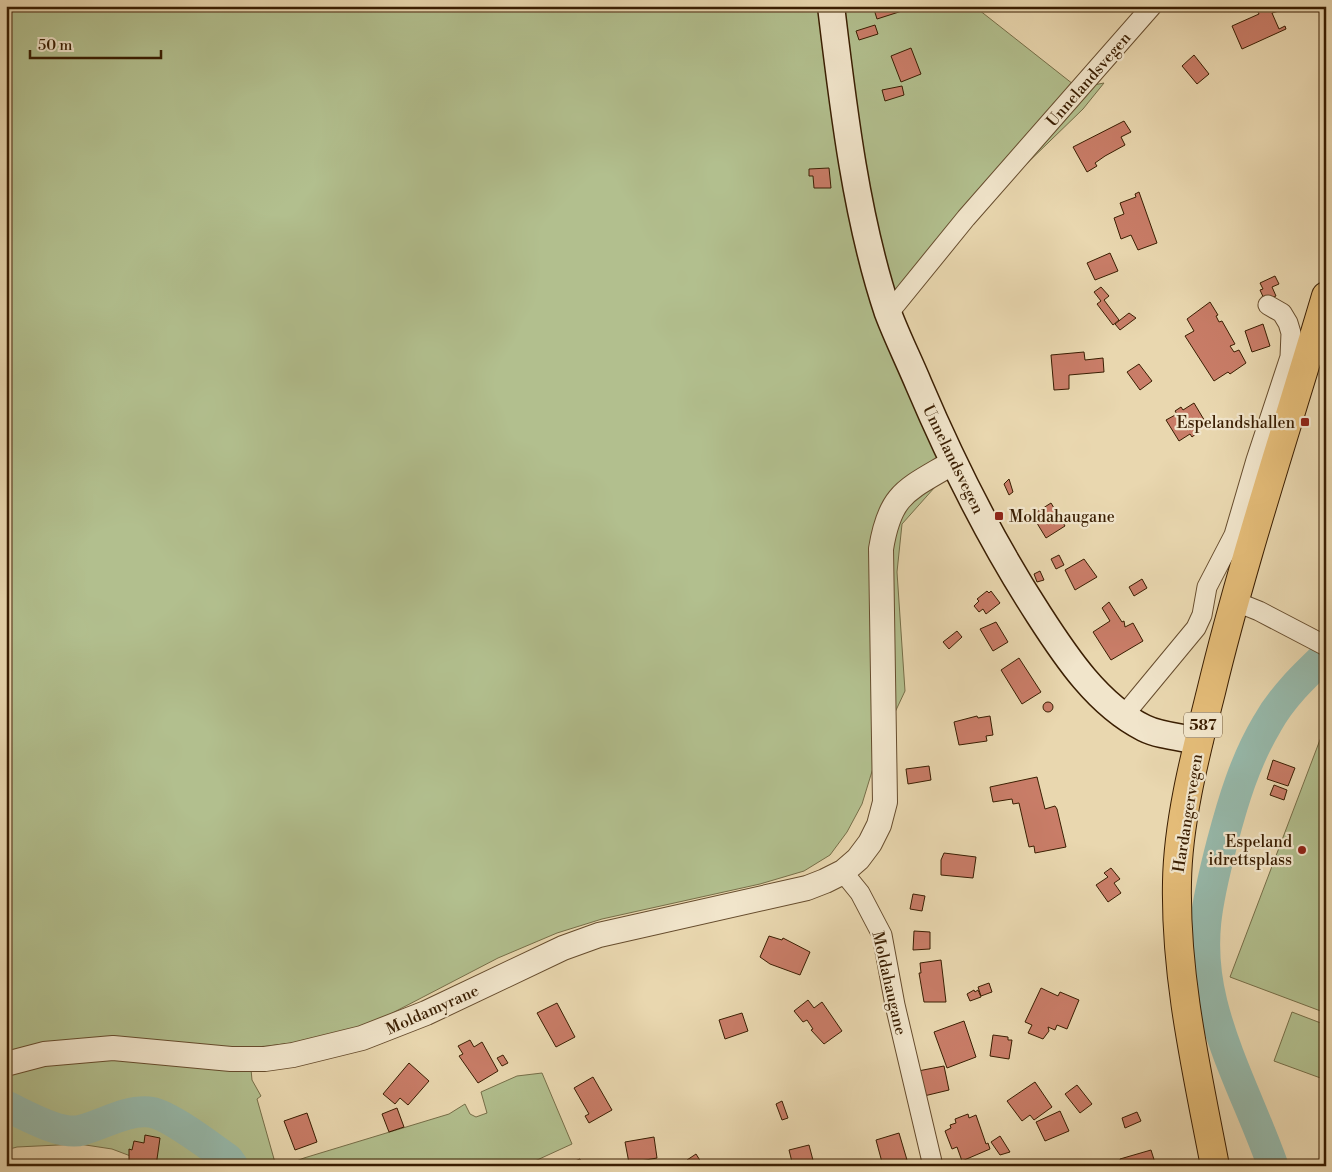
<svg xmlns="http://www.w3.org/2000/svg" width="1332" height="1172" viewBox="0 0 1332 1172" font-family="'Libre Bodoni',serif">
<rect width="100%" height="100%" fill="#e9d7af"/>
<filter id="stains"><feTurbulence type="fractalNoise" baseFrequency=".004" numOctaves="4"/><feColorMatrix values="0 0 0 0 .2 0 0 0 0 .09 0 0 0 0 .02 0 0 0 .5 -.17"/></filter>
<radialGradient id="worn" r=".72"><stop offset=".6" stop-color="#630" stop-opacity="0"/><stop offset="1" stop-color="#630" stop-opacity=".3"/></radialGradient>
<g fill="#b2bf8e" stroke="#766e48">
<path d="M6,6H974L1078,88L1104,83L1083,109L915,272L893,299L953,453L943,478L902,524L897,572L905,691L881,742L862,804L847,832L830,855L804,871L760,884L602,919L557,933L498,958L375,1022L327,1039L249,1048L252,1080L261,1096L257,1099L276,1166H157L112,1149L79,1144L17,1147L6,1150Z"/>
<path d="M1326,724V1013L1230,977Z"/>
<path d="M1292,1012L1326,1025V1080L1274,1061Z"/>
<path d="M542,1073L572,1144L524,1166H284L304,1158L449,1114L465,1104L470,1114L476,1117L487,1113L481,1092L517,1076Z"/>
</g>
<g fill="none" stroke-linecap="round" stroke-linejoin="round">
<g stroke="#97baac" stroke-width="31">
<path d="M6,1106C26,1115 61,1136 82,1130C104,1124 126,1110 149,1112C167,1113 212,1148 228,1159L233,1166"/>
<path d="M1273,1166C1254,1112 1226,1059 1212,1003C1197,943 1207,901 1222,843C1233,801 1245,761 1267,724C1282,697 1304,676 1326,655"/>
</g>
</g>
<g fill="#c97d68" stroke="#3a1e02">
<path d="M873,6H900L902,11L877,19Z"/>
<path d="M1266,6H1277L1279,11L1272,13L1279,29L1285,26L1286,29L1242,49L1232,26L1259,14L1257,10Z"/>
<path d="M875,25L878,34L859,40L856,31Z"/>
<path d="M911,48L921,74L901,82L891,56Z"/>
<path d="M1194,55L1209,74L1197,84L1182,66Z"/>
<path d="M902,86L904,95L885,101L882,90Z"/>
<path d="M1124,121L1131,132L1121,137L1125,145L1105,156L1095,163L1097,166L1087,172L1073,147Z"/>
<path d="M829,168L831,188H814L813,176H809V169Z"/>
<path d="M1139,192L1157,243L1138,250L1131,235L1121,239L1114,218L1124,214L1120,203L1136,197L1135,194Z"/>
<path d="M1110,253L1118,271L1095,280L1087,263Z"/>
<path d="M1275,276L1279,284L1272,287L1276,296L1265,301L1260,290L1263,289L1260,283Z"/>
<path d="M1101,287L1109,296L1104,300L1119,320L1113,325L1097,304L1101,301L1094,292Z"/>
<path d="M1210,302L1218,315L1216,316L1219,322L1222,321L1235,344L1230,346L1234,352L1239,350L1246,363L1230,374L1228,372L1214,381L1185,336L1194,331L1187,319Z"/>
<path d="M1129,313L1136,318L1120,330L1115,324Z"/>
<path d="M1263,324L1270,346L1252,352L1245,331Z"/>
<path d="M1084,352L1085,360L1103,358L1104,372L1069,375V389L1054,390L1051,355Z"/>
<path d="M1139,364L1152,381L1140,390L1127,372Z"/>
<path d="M1194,403L1206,423L1195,430L1197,433L1192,437L1190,434L1179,441L1166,420L1177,414L1175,411L1181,407L1183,410Z"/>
<path d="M1009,479L1013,492L1009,495L1004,484Z"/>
<path d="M1051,503L1065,526L1046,538L1032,515Z"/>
<path d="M1059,555L1064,565L1056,569L1051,559Z"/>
<path d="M1084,559L1097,577L1075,590L1065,570Z"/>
<path d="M1040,571L1044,580L1037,582L1034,574Z"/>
<path d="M1142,579L1147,588L1134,596L1129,587Z"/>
<path d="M987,591L989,593L991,591L1000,603L986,614L983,609L979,612L974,606L979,601L977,599Z"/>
<path d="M1109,602L1122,622L1124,621L1125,627L1133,623L1143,641L1111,660L1093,632L1110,621L1102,608Z"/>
<path d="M996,622L1008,642L993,651L980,629Z"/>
<path d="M957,631L962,637L949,649L943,642Z"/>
<path d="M1019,658L1041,692L1022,704L1001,670Z"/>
<circle cx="1048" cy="707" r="5"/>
<path d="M977,716L978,718L990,716L993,735L986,736L987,741L959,745L954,722Z"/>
<path d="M1273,760L1295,768L1288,786L1267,779Z"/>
<path d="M929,766L931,780L908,784L906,769Z"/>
<path d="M1037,777L1045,809L1055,806L1057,809L1066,847L1035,853L1034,846L1029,847L1019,803L1013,804L1012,799L993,802L990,787Z"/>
<path d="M1274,785L1287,790L1284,800L1270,795Z"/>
<path d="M944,853L976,857L973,878L941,875V860Z"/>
<path d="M1111,868L1120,879L1114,883L1121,893L1108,902L1096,885L1108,877L1104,873Z"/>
<path d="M913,894L925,896L922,911L910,909Z"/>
<path d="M914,931L930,932V949L913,950Z"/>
<path d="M769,936L782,940L783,938L810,952L800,975L770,964L760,957Z"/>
<path d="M941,960L946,1002H924L919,973H921L920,963Z"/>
<path d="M989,983L992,992L981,996L978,987Z"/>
<path d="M1041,988L1058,996L1060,992L1079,1000L1067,1029L1057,1025L1055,1030L1048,1027L1049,1031L1043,1039L1028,1033L1032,1025L1025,1022Z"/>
<path d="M974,990L975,992L978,990L981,997L970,1001L967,994Z"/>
<path d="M808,1000L814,1008L822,1002L842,1031L824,1044L811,1030L813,1029L807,1020L803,1022L794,1011Z"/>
<path d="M557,1003L575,1037L556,1047L537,1013Z"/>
<path d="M742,1013L748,1031L725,1039L719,1020Z"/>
<path d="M964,1021L976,1057L947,1068L934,1032Z"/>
<path d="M993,1035L1008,1037V1040H1012L1009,1059L990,1056Z"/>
<path d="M470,1040L474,1047L482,1042L498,1071L478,1083L459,1056L463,1054L458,1046Z"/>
<path d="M503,1055L508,1063L502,1066L497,1058Z"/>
<path d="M409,1063L429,1081L408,1105L400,1098L395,1104L383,1094Z"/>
<path d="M944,1066L949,1090L924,1096L918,1071Z"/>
<path d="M593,1077L612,1110L589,1123L585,1116L589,1114L574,1088Z"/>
<path d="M1035,1082L1052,1107L1034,1120L1030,1115L1022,1121L1007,1101Z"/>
<path d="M1077,1085L1092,1104L1080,1113L1065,1094Z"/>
<path d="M782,1101L788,1118L782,1120L776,1104Z"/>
<path d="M397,1108L404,1127L389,1132L382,1114Z"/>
<path d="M1060,1111L1069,1131L1045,1141L1036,1122Z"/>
<path d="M1137,1112L1141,1121L1125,1128L1122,1118Z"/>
<path d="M307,1113L317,1142L295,1150L284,1121Z"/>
<path d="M968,1114L969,1118L976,1115L986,1144L988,1143L990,1149L962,1161L957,1147L952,1149L945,1131L951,1128L950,1125L956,1123L955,1119Z"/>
<path d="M899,1133L907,1160L883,1166L876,1140Z"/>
<path d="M145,1135L160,1138L156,1166H129V1149L132,1150L134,1141L144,1143Z"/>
<path d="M1000,1136L1010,1152L1000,1155L991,1142Z"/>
<path d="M654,1137L657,1158L629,1163L625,1142Z"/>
<path d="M809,1145L814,1164L793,1166L789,1150Z"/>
<path d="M1151,1150L1156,1166H1122L1120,1159Z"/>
<path d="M696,1154L701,1162L691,1166L687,1160Z"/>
<path d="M580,1159L583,1166H562Z"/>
</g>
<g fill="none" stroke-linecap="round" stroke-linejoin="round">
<g stroke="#664c2d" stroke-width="21">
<g id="minor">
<path d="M888,314L966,218L1152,6"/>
<path d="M1234,601L1259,611L1326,646"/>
<path d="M1124,715L1196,628L1202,615L1207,587L1234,535L1256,460L1290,357L1291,333L1288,323L1282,313L1268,305"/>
<path d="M843,872L860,893L882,935L895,1005L933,1166"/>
</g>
</g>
<g stroke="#664c2d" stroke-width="26">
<path id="tertiary" d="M6,1064L44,1054L113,1048L231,1059H265L293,1055L362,1038L426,1013L563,948L599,935L807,888L825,881L843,872L858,859L870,843L879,825L885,802L881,549C890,493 907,490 952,463"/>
</g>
<g stroke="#3a1e02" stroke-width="29">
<path id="secondary" d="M831,6C843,106 856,218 888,313C897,337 909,361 919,385C953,465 991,541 1039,615C1066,657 1098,705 1144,728C1160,736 1181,737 1199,741"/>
</g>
<g stroke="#3a1e02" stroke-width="30">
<path id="primary" d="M1215,1166C1197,1072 1175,977 1177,882C1178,820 1196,752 1211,692C1243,559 1287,428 1326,296"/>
</g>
<use href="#minor" stroke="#f1e5cb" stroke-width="19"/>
<use href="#tertiary" stroke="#f1e5cb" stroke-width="24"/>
<use href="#secondary" stroke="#f1e5cb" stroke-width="26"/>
<use href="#primary" stroke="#e4bc78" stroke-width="28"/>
</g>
<g fill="#8f2418" stroke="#f1e5cb" stroke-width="2">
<rect x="1300" y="417" width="10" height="10" rx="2.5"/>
<rect x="994" y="511" width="10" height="10" rx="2.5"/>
<circle cx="1302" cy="850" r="5"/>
</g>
<g text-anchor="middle" stroke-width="4.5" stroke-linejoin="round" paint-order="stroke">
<rect fill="#f1e5cb" stroke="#715a3e" stroke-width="1" x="1184" y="712.5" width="38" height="25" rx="4"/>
<g font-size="15" font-weight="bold" fill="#3a1e02">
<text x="1203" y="730">587</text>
</g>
<g font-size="16" fill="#3a1e02" stroke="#f1e5cb">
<text transform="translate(1088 79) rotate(-49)" y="6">Unnelandsvegen</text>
<text transform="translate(954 459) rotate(64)" y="6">Unnelandsvegen</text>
<text transform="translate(1187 813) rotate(-81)" y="6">Hardangervegen</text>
<text transform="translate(890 983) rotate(77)" y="6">Moldahaugane</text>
<text transform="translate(432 1009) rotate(-24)" y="6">Moldamyrane</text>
</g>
<g font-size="16" fill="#3a1e02" stroke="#f1e5cb" text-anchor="end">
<text x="1295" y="428">Espelandshallen</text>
<text x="1009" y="522" text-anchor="start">Moldahaugane</text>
<text x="1292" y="847">Espeland<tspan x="1292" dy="18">idrettsplass</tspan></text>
</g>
</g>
<rect width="1332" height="1172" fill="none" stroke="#e9d7af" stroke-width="25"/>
<rect x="8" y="8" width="1317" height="1157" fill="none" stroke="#3a1e02" stroke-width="2.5"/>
<rect x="12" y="12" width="1307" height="1147" fill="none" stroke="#3a1e02"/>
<path d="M30 50v8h131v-8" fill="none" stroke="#3a1e02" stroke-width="2.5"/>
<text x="38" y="50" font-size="15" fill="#3a1e02" stroke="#f1e5cb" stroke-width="4" paint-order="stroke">50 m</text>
<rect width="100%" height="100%" filter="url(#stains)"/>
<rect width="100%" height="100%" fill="url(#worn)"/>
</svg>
